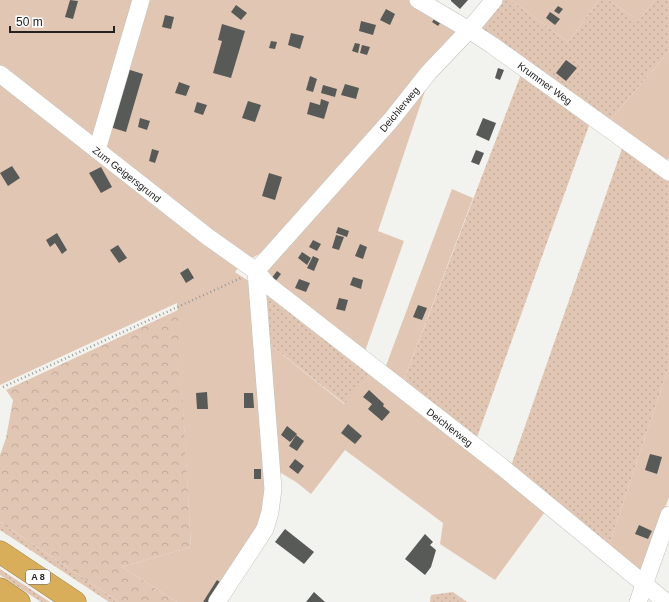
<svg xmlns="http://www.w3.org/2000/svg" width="669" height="602" viewBox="0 0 669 602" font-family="Arial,sans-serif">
<defs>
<pattern id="grass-dots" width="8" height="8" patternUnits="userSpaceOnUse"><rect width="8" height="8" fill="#e2c6b4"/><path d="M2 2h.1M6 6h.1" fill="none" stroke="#c2aa9a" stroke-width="1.8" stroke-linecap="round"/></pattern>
<pattern id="forest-crowns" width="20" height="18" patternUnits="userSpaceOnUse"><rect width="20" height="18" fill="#e2c6b4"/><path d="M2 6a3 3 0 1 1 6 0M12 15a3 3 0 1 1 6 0" fill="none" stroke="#c2aa9a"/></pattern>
</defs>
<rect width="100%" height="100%" fill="#f2f3ee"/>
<g fill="url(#grass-dots)">
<path d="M501,0H511L568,42L599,0H609L638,21L655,0H669V51L607,124L475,31Z"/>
<path d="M523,69L591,120L475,443L402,385Z"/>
<path d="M624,143L669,177V366L608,548L510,469Z"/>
<path d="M268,290L374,371L345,404L263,339L260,291Z"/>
<path d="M0,522L119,602H109L0,530Z"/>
<path d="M0,569L50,602H41L0,575Z"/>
<path d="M453,592L467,602H430L431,595Z"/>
</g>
<path fill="url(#forest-crowns)" d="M178,310L191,547L122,567L177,602H119L0,522V455L6,438L13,400L6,390Z"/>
<g fill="#e2c6b4">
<path d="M0,0H411L454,25L457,35L271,247L249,260L244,259L235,272L250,282L263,339L344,404L374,371L547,509L495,580L440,544L443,523L345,450L311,494L296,482L266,464L268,494L261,522L213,602H177L122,567L191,547L177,303L0,385Z"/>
<path d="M511,0H599L568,42Z"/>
<path d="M609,0H655L638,21Z"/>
<path d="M669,51V158L664,164L607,124Z"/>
<path d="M428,82L378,231L404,241L364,354L266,278L269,267Z"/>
<path d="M452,189L473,198L402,385L384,371Z"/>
<path d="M669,366V497L641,575L608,548Z"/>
</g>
<g fill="#585a57">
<path d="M70,0L78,1L73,19L65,17Z"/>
<path d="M451,0H468L460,9L451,1Z"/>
<path d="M236,5L247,13L241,20L231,12Z"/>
<path d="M558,6L563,9L559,14L554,11Z"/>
<path d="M386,9L395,14L390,25L380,20Z"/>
<path d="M550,12L560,19L555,25L546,18Z"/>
<path d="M165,15L174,17L171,29L162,27Z"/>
<path d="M437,15L443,19L438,26L432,22Z"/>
<path d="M361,21L376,25L373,35L359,31Z"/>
<path d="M222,24L245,31L231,78L213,73L222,41L218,40Z"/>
<path d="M291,33L304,36L300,49L288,45Z"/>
<path d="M271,41L277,42L275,49L269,48Z"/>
<path d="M355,43L360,44L358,53L352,51Z"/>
<path d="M362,45L370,47L367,55L360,53Z"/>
<path d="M566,60L577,68L566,81L556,73Z"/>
<path d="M498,68L504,70L500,80L495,78Z"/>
<path d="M127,69L143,74L126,132L110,127Z"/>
<path d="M310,76L317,79L313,92L306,90Z"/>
<path d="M179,82L190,86L186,96L175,93Z"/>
<path d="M345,84L359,88L356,99L341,95Z"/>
<path d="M323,85L337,89L335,97L321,93Z"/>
<path d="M321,99L329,102L324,119L307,114L310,102L320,105Z"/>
<path d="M248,101L261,105L255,122L242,118Z"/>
<path d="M197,102L207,105L203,115L194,112Z"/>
<path d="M140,118L150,121L147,130L138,127Z"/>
<path d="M483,118L496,123L489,141L476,135Z"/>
<path d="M152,149L159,151L155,163L149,161Z"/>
<path d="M476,150L484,153L479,165L471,162Z"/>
<path d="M12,166L20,178L8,186L0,173Z"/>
<path d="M101,167L112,187L101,193L89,173Z"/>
<path d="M269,173L282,177L275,200L262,196Z"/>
<path d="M338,227L349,231L347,237L336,233Z"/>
<path d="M57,233L67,250L62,254L55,243L50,247L46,240Z"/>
<path d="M336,235L344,237L339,250L332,248Z"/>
<path d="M313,240L321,244L317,251L309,247Z"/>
<path d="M360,244L367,247L363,259L355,256Z"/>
<path d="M118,245L127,258L119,263L110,250Z"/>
<path d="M302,252L311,258L307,265L298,258Z"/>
<path d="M313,256L319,259L314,271L307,268Z"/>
<path d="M188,268L194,278L186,283L180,273Z"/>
<path d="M277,271L281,274L275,282L271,279Z"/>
<path d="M353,277L363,280L361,289L350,285Z"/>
<path d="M299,279L310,283L306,292L295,288Z"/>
<path d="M339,298L348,300L345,311L336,309Z"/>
<path d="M418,305L427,308L422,320L413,317Z"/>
<path d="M369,390L384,404L383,406L390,412L382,421L368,409L372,404L363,397Z"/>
<path d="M207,392L208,409H197L196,393Z"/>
<path d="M244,393H253L254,408H244Z"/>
<path d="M348,424L362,436L355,444L341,433Z"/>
<path d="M287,426L297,434L290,442L281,435Z"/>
<path d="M296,435L304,441L297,451L289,446Z"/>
<path d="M650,454L662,457L657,474L645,470Z"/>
<path d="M295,459L304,466L298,474L289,467Z"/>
<rect x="254" y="469" width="7" height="10"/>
<path d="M639,525L652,531L648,539L635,534Z"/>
<path d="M285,529L314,552L304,564L275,542Z"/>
<path d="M425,534L433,542L430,545L436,550L431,567L425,575L405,559Z"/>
<path d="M217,580L223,584L212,602H203Z"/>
<path d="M314,592L325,602H306Z"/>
</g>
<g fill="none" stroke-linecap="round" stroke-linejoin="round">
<g stroke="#c1c1bc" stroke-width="18">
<g id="minor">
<path d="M418,0L469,30L492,45L669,172"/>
<path d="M0,74L208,237L256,271L268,285L502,467L666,602"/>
<path d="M97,150L141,0"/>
<path d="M217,602L265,529L270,512L273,489L256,271L391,120L429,72L469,30L494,0"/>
<path d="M638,602L669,515"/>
</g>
</g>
<g stroke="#997d47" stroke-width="23">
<g id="highway">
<path d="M0,552L75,602"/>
<path d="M0,589L19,602"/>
</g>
</g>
<path stroke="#9a9a97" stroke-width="2.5" stroke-dasharray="1 3" stroke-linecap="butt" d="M3,387L241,278"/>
<use href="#minor" stroke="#fff" stroke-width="17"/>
<use href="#highway" stroke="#d9ae5b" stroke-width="22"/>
</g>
<g text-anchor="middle" stroke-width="4" stroke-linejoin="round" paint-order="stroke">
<rect fill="#fff" stroke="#646464" stroke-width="1" x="26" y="570" width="24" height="14" rx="3"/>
<g font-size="9" font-weight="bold" fill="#222221">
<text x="38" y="580">A 8</text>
</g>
<g font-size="10" fill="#222221" stroke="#fff">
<text transform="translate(545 83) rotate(36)" y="4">Krummer Weg</text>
<text transform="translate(399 109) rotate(-50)" y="4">Deichlerweg</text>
<text transform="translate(127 174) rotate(38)" y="4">Zum Geigersgrund</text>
<text transform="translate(450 427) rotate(38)" y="4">Deichlerweg</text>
</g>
</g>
<path d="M10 26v6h104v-6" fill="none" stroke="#222221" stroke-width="2"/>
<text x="16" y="26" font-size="12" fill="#222221" stroke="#ffffff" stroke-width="3" paint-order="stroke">50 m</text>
</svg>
